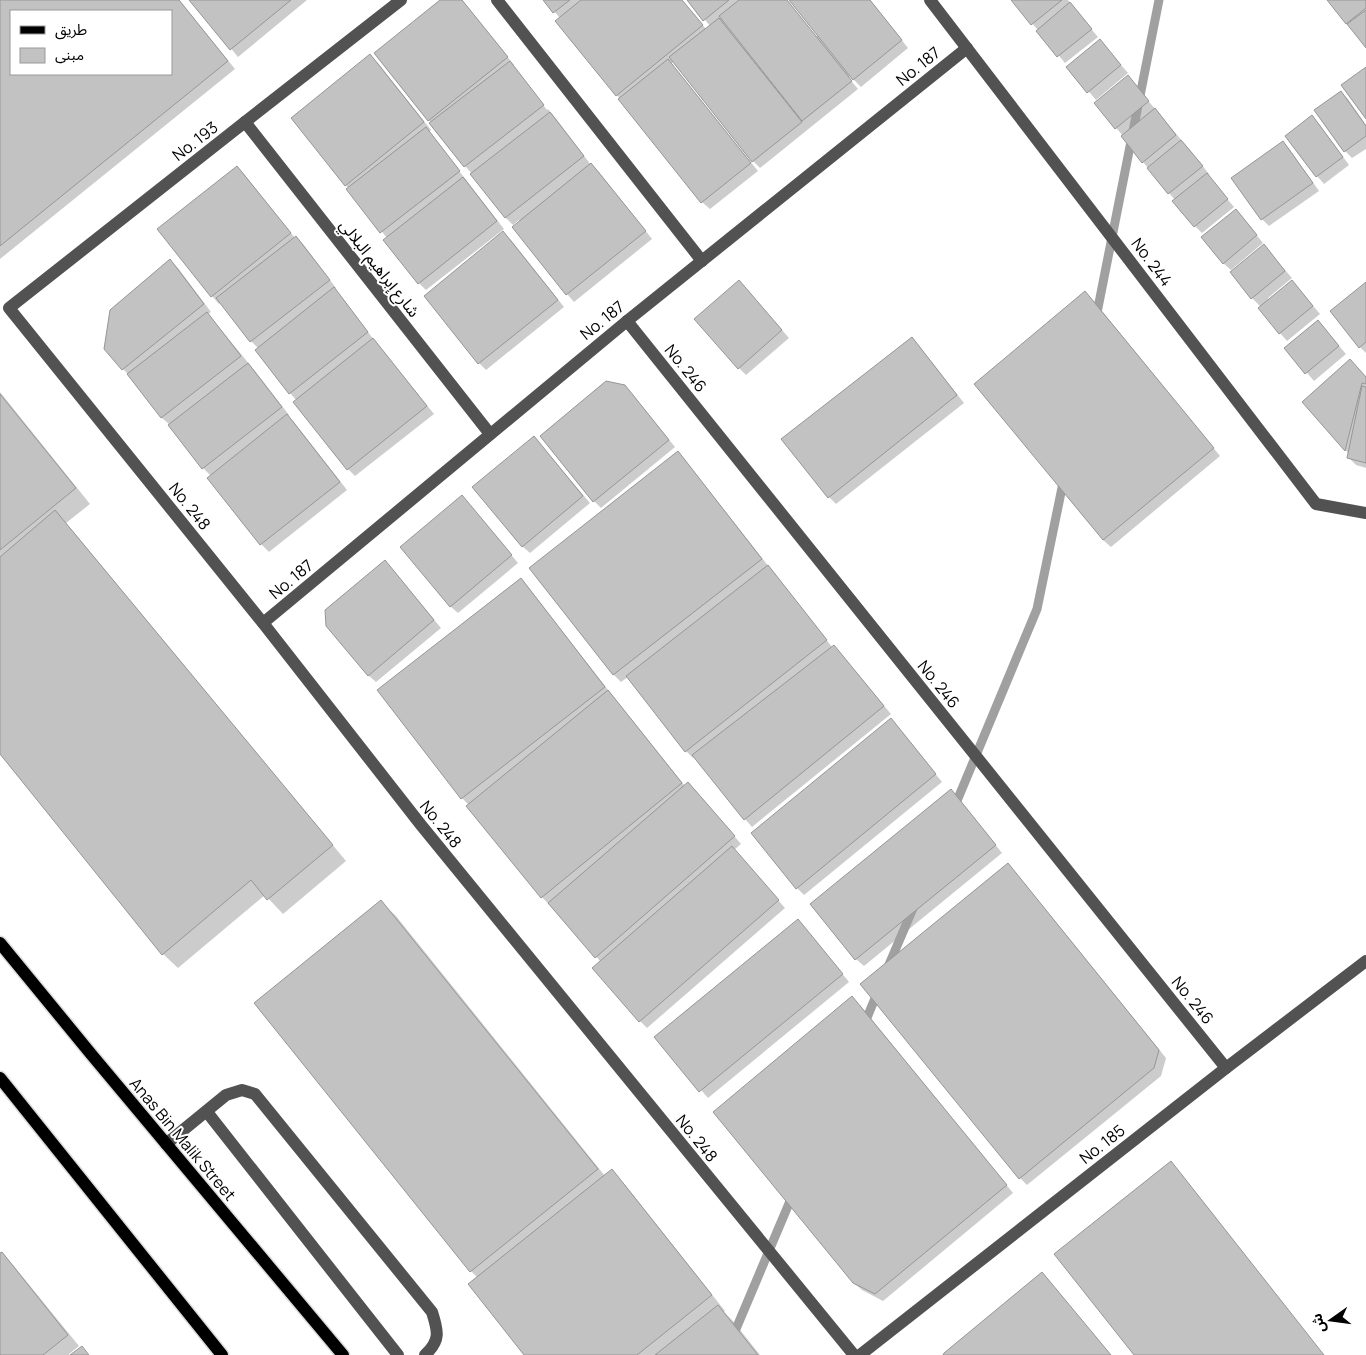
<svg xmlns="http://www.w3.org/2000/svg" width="1366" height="1355" viewBox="0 0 1366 1355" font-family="Manrope,'Noto Sans Arabic',sans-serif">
<rect width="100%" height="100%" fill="#fff"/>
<g fill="#0003" fill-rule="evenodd">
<path d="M0,0H179L235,69L0,259ZM11,11H171V74H11Z"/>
<path d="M191,0H307L238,57Z"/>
<path d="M442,0H462L514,65L513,66L516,68L515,69L547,110L548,109L557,120L591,165L599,172L652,239L574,302L567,294L513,227L521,222L519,220L513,225L505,217L472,174L465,166L376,53Z"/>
<path d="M544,0H682L706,29L710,26L689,0H787L816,37L818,35L790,0H870L908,48L861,87L850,76L848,77L858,89L760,168L753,161L674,61L671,64L758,171L710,209L702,202L617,95L560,18Z"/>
<path d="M1013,0H1068L1076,11L1098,37L1065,63Z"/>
<path d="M1329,0H1366V46L1347,23Z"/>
<path d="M1100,41L1128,73L1096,100L1068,67Z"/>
<path d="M370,56L378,63L431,130L429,132L504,229L426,290L419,283L387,238L348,189H349L292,118Z"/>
<path d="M1128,77L1189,149L1209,174L1207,175L1234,207L1202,233L1195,226L1175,200L1143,162L1123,136L1095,103Z"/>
<path d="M1340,92L1348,99L1366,125V149L1352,158L1345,151L1315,110Z"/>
<path d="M1312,117L1319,124L1349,165L1324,184L1317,176L1287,136Z"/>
<path d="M1283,143L1290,150L1319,191L1269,226L1262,219Z"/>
<path d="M237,167L244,174L295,238L296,237L303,244L336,288L334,289L341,296L374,340L434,414L355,476L348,469L297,401L290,393L258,348L251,341L221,302L219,304L212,296L159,229Z"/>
<path d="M1243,218L1263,243L1231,270L1223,263Z"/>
<path d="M503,233L511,240L564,307L486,370L479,363Z"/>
<path d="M1264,246L1292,278L1268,298L1269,300L1299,289L1320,314L1287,341L1280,333L1261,307L1252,298Z"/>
<path d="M170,261L178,268L211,312L208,314L255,371L289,415L287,416L294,422L347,490L269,552L261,544L209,478L211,476L203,468L170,425L162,418L130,376L123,369L105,348Z"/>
<path d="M1366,284V353L1360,347Z"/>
<path d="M746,289L789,338L746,375L739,368Z"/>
<path d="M1093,300L1220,456L1111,547L1103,540Z"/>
<path d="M1318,322L1346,354L1314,381L1286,348Z"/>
<path d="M911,338L919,346L964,403L836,504L829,497Z"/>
<path d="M1366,378V468L1356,465L1348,457L1349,454L1304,402Z"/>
<path d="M0,392L90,504L66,523L346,861L283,914L265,895L178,968L163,954L0,752Z"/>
<path d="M632,394L675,447L601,508L594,501Z"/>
<path d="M534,437L590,503L530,553L522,546Z"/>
<path d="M678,452L685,460L832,647L841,654L891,714L752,827L745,819L696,756L693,758L686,751L628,677L621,682L614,675L531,568Z"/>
<path d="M469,504L518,563L458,613L450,606Z"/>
<path d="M392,569L441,628L376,682L368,675Z"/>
<path d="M521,580L528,587L612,695L685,786L695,790L741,844L734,850L785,908L647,1028L640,1021L601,962L542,897L469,805L462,798Z"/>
<path d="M898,727L942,782L804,895L797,888Z"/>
<path d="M958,798L1002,853L864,966L856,959Z"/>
<path d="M1015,872L1166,1058L1161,1076L1027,1185L1020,1178Z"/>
<path d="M381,902L396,916L605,1176L612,1171L626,1186L725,1311L724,1312L733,1321L760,1355H526L478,1278L471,1271Z"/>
<path d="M805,928L849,982L708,1098L656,1037Z"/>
<path d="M860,1005L1013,1193L883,1301L862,1290L854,1283Z"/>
<path d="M2,1253L13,1265L79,1346L69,1354L70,1355H0V1255Z"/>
</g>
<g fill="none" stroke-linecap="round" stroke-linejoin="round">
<g stroke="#a0a0a0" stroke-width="9">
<path d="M1096,318L1159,0"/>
<path d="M954,808L1037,609L1064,478"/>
<path d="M888,967L914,906"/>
<path d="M864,1025L878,991"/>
<path d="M725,1355L793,1194"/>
</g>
</g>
<g fill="#c2c2c2" stroke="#969696" fill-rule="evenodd">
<path d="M0,0H179L228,61L0,246ZM11,11H171V74H11Z"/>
<path d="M189,0H291L230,50Z"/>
<path d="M440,0H462L508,57L428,121L374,53Z"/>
<path d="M543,0H570L553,13Z"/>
<path d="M581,0H682L703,25L616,96L555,21Z"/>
<path d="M687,0H729L703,21Z"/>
<path d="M739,0H787L852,81L802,121L719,16Z"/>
<path d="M789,0H870L902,40L853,80Z"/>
<path d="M1011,0H1062L1031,25Z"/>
<path d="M1327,0H1366V8L1346,24Z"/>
<path d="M1070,2L1092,29L1057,57L1036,31Z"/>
<path d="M1366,10V48L1347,24Z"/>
<path d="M719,18L802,122L752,162L669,57Z"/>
<path d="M1100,39L1121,65L1087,93L1066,67Z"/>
<path d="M370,54L424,122L345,186L291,118Z"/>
<path d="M668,59L751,163L701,203L618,99Z"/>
<path d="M510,61L544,105L464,167L429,123Z"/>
<path d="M1366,67V119L1341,85Z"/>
<path d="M1128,75L1149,101L1115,129L1094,103Z"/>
<path d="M1341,91L1366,126V136L1344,152L1314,110Z"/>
<path d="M1155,108L1176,135L1142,163L1121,136Z"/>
<path d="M550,112L584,156L505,218L470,174Z"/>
<path d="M1312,115L1343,157L1316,177L1285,136Z"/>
<path d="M426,127L460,171L380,233L346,189Z"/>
<path d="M1181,140L1203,166L1168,194L1147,168Z"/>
<path d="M1283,141L1313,183L1261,220L1231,178Z"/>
<path d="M591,163L646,231L566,295L512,227Z"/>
<path d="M237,166L291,233L211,297L157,229Z"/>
<path d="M1207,173L1228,199L1194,227L1172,201Z"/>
<path d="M463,177L497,221L418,284L383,240Z"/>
<path d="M1236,209L1257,235L1223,264L1201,237Z"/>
<path d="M503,231L558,300L478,364L424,296Z"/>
<path d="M296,236L330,280L250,342L216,298Z"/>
<path d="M1264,244L1285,271L1251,299L1230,272Z"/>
<path d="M170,259L204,304L122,370L104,349L110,310Z"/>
<path d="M739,280L782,330L738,369L694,319Z"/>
<path d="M1292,280L1313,306L1279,334L1258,308Z"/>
<path d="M1366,282V342L1359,348L1330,311Z"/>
<path d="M334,287L368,332L289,394L255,350Z"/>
<path d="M1085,291L1214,448L1103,540L974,384Z"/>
<path d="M207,312L241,356L161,418L127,374Z"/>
<path d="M1318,320L1339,346L1305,374L1284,348Z"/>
<path d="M912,337L957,395L828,498L781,439Z"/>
<path d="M373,338L427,406L347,470L293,402Z"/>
<path d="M1350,359L1366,377V384L1362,383L1345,451L1302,402Z"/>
<path d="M248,363L282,407L202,469L168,425Z"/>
<path d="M606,381L625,385L669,440L593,502L540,436Z"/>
<path d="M1362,386L1366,387V463L1347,458Z"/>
<path d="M0,394L76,488L0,550Z"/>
<path d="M287,414L340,482L260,545L207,478Z"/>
<path d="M534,436L583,496L522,547L472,487Z"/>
<path d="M678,451L762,559L613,675L529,568Z"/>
<path d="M462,495L512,555L450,607L400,547Z"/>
<path d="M55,510L333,845L267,900L251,880L162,955L0,754V557Z"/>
<path d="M385,560L434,620L368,676L326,626L325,610Z"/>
<path d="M768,565L827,640L685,752L626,676Z"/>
<path d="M521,578L605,687L461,799L377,690Z"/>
<path d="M834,645L884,706L744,820L692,755Z"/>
<path d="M608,690L682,783L541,898L466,806Z"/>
<path d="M891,718L936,774L796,889L751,833Z"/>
<path d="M688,782L735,836L595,958L548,903Z"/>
<path d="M951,789L996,845L855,960L810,904Z"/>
<path d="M732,846L779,900L639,1022L592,968Z"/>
<path d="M1008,863L1159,1050L1154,1068L1019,1179L860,984Z"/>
<path d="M381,900L598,1169L470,1272L254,1003Z"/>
<path d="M798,919L843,974L699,1092L654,1037Z"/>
<path d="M852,996L1007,1185L875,1294L853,1283L713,1112Z"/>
<path d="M1171,1161L1324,1355H1134L1054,1254Z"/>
<path d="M612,1169L712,1295L637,1355H524L468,1284Z"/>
<path d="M2,1252L68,1335L43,1355H0V1253Z"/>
<path d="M1042,1272L1111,1355H943L944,1353Z"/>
<path d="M718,1305L758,1355H655Z"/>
<path d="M82,1346L89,1355H70Z"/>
</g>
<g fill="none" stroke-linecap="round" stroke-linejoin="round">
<g stroke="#dbdbdb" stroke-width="15">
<g id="major">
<path d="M0,943L91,1054L343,1355"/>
<path d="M0,1078L222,1355"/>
</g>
</g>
<g stroke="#525252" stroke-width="12">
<path d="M401,0L245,122L9,308L263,623L421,825L854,1355"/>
<path d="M497,0L702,261"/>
<path d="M930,0L1316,504L1366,513"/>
<path d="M245,122L490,434"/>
<path d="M627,321L1226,1068"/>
<path d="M263,623L627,321L967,48"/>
<path d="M207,1112L398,1355"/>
<path d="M166,1144L226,1095L242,1090L255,1094L432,1312C438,1331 441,1340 425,1355"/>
<path d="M860,1355L1226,1068L1366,961"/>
</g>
<use href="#major" stroke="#000" stroke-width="12"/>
</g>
<g text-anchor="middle" stroke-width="4" stroke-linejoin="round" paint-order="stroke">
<g font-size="16" fill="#000" stroke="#fff">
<text transform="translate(918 66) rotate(-39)" y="6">No. 187</text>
<text transform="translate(195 141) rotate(-38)" y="6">No. 193</text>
<text transform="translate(1152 262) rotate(53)" y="6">No. 244</text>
<text transform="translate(380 268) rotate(52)" y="6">شارع إبراهيم البلالي</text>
<text transform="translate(602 320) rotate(-39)" y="6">No. 187</text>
<text transform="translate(686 368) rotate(51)" y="6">No. 246</text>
<text transform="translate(190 506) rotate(51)" y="6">No. 248</text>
<text transform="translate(291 579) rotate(-40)" y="6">No. 187</text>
<text transform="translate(939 684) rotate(51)" y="6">No. 246</text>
<text transform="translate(441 824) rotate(51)" y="6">No. 248</text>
<text transform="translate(1193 1000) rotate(51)" y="6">No. 246</text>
<text transform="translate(697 1138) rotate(51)" y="6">No. 248</text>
<text transform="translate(183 1139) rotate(50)" y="6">Anas Bin Malik Street</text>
<text transform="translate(1102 1144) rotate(-38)" y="6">No. 185</text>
</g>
</g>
<rect x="10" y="10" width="162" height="65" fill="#ffffff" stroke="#999999"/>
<rect x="20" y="26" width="25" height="8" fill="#000000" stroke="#999999"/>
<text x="55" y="35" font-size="15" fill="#000000">طريق</text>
<rect x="20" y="48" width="25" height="15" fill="#c2c2c2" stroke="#999999"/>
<text x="55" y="60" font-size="15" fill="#000000">مبنى</text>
<g transform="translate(1331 1320) rotate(256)" stroke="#ffffff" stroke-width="4" paint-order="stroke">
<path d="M0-4L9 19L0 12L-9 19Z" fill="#000000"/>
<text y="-8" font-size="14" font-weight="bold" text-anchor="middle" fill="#000000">ش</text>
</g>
</svg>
